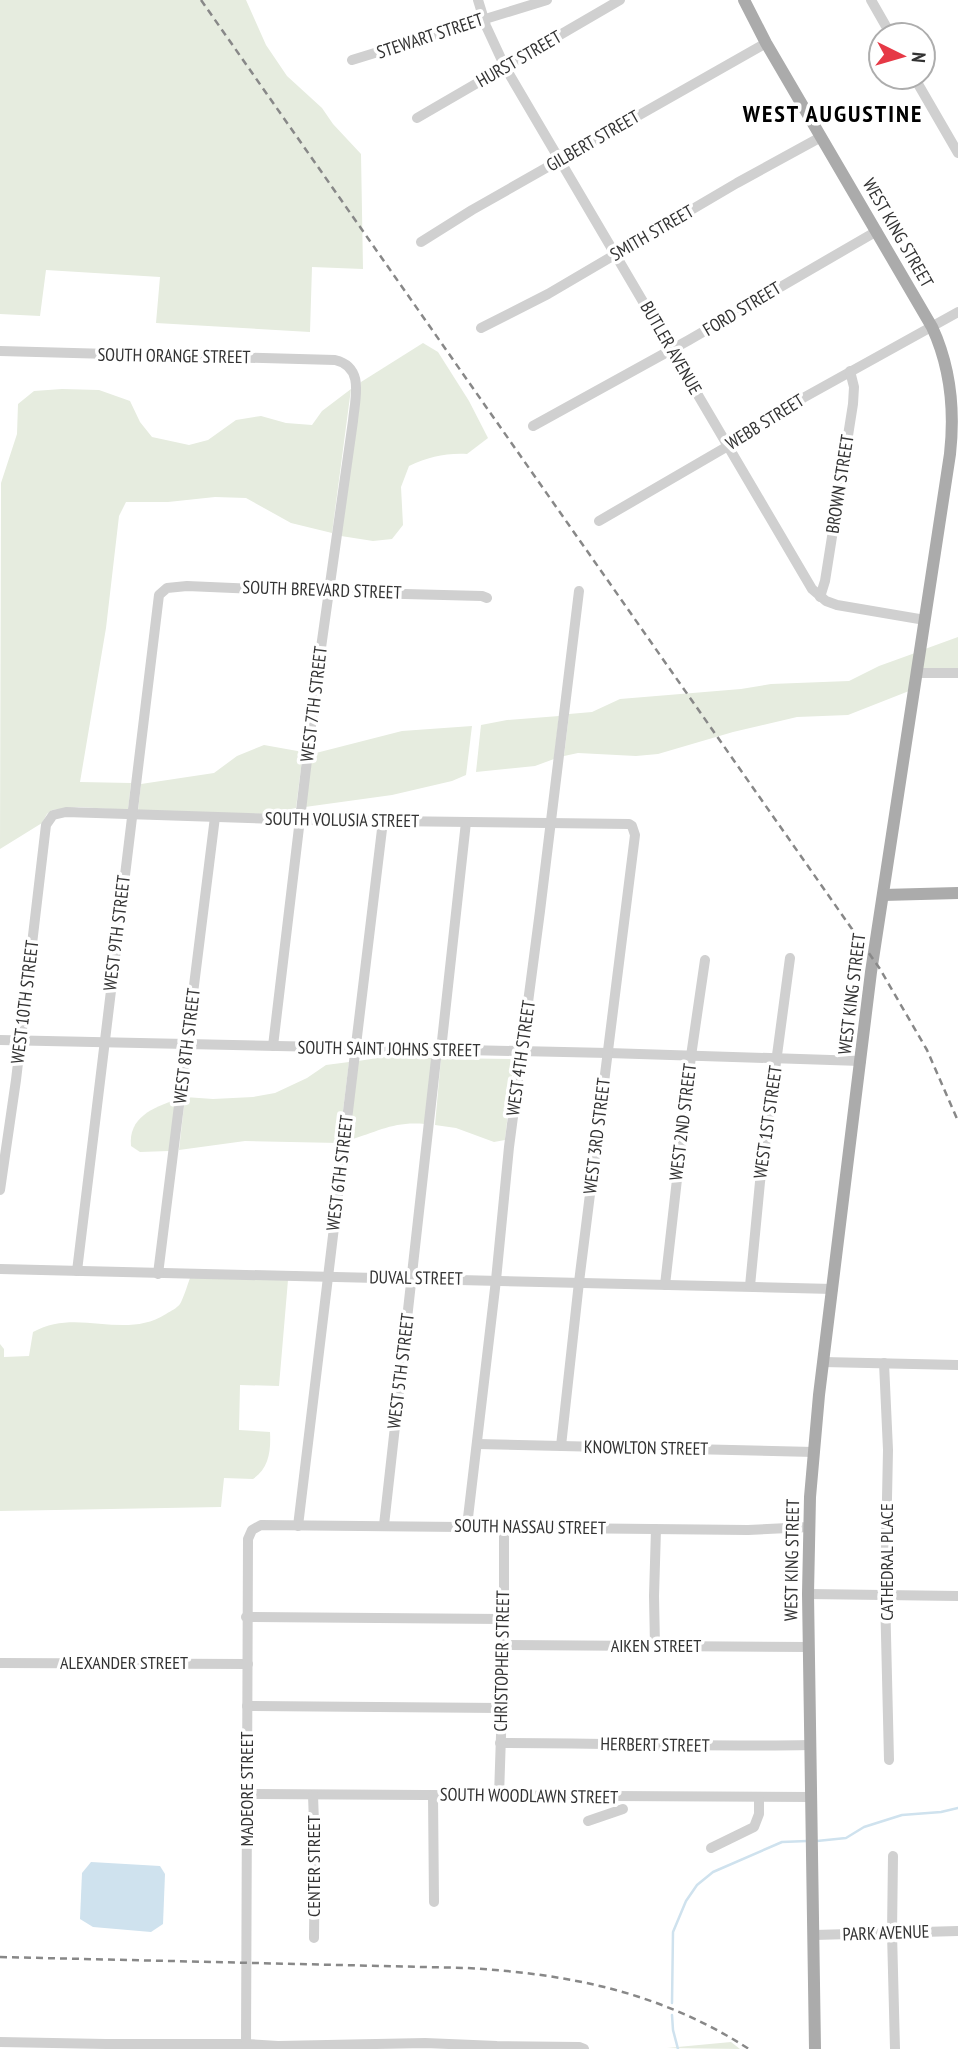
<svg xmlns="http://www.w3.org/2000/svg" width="958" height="2049" viewBox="0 0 958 2049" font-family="'PT Sans Narrow',sans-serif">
<rect width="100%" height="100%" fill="#fff"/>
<g fill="#e6ecdf">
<path d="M0,0H246L266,45L287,76L322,108L333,124L361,154L363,269L312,267L310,332L156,323L160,277L46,270L40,316L0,314Z"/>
<path d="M423,343L438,352L469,401L488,438L467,454C445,453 429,457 409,466L401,487L403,525L392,539L373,541L341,536L357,422L361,382Z"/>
<path d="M62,389L99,390L130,401L140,422L152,437L189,445L208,440L236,420L261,416L286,423L312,425L322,411L351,389L332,533L291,523L246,498L215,497L168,502H126L119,516L106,628L80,782L131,783L128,810L79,807L52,810L47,814L42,823L0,849L1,483L17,434L18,404L34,391Z"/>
<path d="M958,637V669H922L925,649Z"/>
<path d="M915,653L909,691L848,715L797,717L733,732L658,754L636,756L578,753L564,756L569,714L592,712L620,699L741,689L771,684L849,681L879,666Z"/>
<path d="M559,716L554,759L535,766L476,772L481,725L507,720Z"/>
<path d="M472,726L466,775L452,781L392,795L305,807L312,754L402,731Z"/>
<path d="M264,745L303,752L296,808L266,814L138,811L141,784L214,773L237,756Z"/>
<path d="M384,1057L432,1058L425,1124C393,1121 378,1132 349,1140L358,1061Z"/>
<path d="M441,1058L514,1059L505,1140L494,1142L456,1128L435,1125Z"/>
<path d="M349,1062L339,1143L245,1141L179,1150L185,1097L213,1099L253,1097L275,1093L307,1078L326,1065Z"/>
<path d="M176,1100L169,1151L140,1152L131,1146C128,1118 153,1107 176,1100Z"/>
<path d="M190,1278L288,1280L279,1386L240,1385L239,1430L270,1432C271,1451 269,1468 253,1479L224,1478L221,1507L0,1511V1344L4,1349V1357L29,1356L33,1332C78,1307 123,1341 166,1314C171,1311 177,1308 180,1304C184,1297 187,1286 190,1278Z"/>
<path d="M731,2042L740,2049L667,2048Z"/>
</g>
<path fill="#cfe2ee" d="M91,1862L160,1866L165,1874L163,1924L151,1932L93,1927L80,1919L82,1873Z"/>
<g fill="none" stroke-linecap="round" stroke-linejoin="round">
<g stroke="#cfe2ee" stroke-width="2.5">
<path d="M817,1841L846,1838L864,1827L902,1815L941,1812L958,1808"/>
<path d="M672,2003L673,1932L686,1901L697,1885L713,1872L782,1842L807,1841"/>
<path d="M672,2015L673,2030L678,2049"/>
</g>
<g stroke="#d0d0d0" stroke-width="10">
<path d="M478,0L486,26L505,67L812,589L826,601L837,605L925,620"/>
<path d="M871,0L891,35"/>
<path d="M352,60L547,0"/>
<path d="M914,77L958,153"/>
<path d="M417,118L620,0"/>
<path d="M421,242L472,210L766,43"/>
<path d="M481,328L548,294L737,183L821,137"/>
<path d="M0,351L335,360C365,367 355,398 353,421L317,676L273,1046"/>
<path d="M533,426L689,340L877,231"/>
<path d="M599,521L728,446L803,398L958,312"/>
<path d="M820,597L825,581L853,404L854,387L850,371"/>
<path d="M917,673H958"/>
<path d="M0,1040L608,1053L861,1061"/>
<path d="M441,1050L466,822"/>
<path d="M0,1190L16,1080L46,825L53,815L66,812L307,820L629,824L632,826L635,835L579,1282L561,1446"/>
<path d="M0,1269L833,1289"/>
<path d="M77,1271L159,595L167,588L187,586L328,592L482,596L487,598"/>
<path d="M158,1274L215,817"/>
<path d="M665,1285L691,1056L705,960"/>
<path d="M750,1286L760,1182L790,958"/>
<path d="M823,1362L958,1365"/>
<path d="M884,1363L888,1450L885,1594L889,1760"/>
<path d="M477,1444L814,1452"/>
<path d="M384,1525L437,1050"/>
<path d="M298,1526L383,821"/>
<path d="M467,1526L496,1280L509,1147L540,911L579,591"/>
<path d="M808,1594L958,1596"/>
<path d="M246,1617L502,1619"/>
<path d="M504,1645L809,1647"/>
<path d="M655,1646L654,1596L656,1529"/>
<path d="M0,1663L248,1664"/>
<path d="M247,1706L501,1708"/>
<path d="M500,1743C603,1743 707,1747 810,1745"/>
<path d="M246,1794L811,1797"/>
<path d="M313,1795L315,1851L314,1938"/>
<path d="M433,1795L434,1902"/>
<path d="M499,1796L504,1645V1527"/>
<path d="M588,1821L623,1809"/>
<path d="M711,1848L754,1827L759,1814V1798"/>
<path d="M893,1856L892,1933L895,2049"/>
<path d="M814,1935L958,1931"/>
<path d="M0,2042L106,2044H246L278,2046L425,2043L497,2046L579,2047L584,2049"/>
<path d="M246,2049L248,1539L252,1530L261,1525L748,1530L809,1527"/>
</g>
<g stroke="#ababab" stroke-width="12">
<path d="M744,0L766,43L932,327C951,368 955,409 950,454L871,972L819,1395L810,1497L808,1594L815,2049"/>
<path d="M883,895L958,893"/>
</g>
<g stroke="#888" stroke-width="2.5" stroke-dasharray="7 5" stroke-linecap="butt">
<path d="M201,0L880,969L927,1050L958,1121"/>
<path d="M0,1957L467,1968C570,1974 660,1992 749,2049"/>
</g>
</g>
<g text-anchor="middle" stroke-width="7" stroke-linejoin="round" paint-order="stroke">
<g font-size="18" fill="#333" stroke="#fff">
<text transform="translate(430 36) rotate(-18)" y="6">STEWART STREET</text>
<text transform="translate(519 59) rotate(-30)" y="6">HURST STREET</text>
<text transform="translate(593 141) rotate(-30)" y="6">GILBERT STREET</text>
<text transform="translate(652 233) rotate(-30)" y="6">SMITH STREET</text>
<text transform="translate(898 233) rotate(60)" y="6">WEST KING STREET</text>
<text transform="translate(742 309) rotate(-31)" y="6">FORD STREET</text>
<text transform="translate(671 348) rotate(60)" y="6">BUTLER AVENUE</text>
<text transform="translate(174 356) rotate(1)" y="6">SOUTH ORANGE STREET</text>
<text transform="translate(765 422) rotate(-32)" y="6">WEBB STREET</text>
<text transform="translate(840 484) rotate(-81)" y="6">BROWN STREET</text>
<text transform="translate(322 590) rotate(2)" y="6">SOUTH BREVARD STREET</text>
<text transform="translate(314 704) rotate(-83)" y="6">WEST 7TH STREET</text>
<text transform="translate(342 820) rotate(1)" y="6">SOUTH VOLUSIA STREET</text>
<text transform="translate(117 933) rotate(-83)" y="6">WEST 9TH STREET</text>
<text transform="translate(852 994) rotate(-83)" y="6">WEST KING STREET</text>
<text transform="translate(25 1002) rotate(-83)" y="6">WEST 10TH STREET</text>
<text transform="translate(187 1046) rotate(-83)" y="6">WEST 8TH STREET</text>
<text transform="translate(389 1049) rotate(1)" y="6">SOUTH SAINT JOHNS STREET</text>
<text transform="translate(521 1058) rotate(-82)" y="6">WEST 4TH STREET</text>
<text transform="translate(683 1122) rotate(-83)" y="6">WEST 2ND STREET</text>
<text transform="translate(768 1122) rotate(-82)" y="6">WEST 1ST STREET</text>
<text transform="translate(597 1136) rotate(-83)" y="6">WEST 3RD STREET</text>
<text transform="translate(340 1173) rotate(-83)" y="6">WEST 6TH STREET</text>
<text transform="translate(416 1278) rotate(1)" y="6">DUVAL STREET</text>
<text transform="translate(401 1371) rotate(-83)" y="6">WEST 5TH STREET</text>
<text transform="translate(646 1448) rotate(1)" y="6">KNOWLTON STREET</text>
<text transform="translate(530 1527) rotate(1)" y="6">SOUTH NASSAU STREET</text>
<text transform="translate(792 1560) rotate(-89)" y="6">WEST KING STREET</text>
<text transform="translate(887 1562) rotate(-90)" y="6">CATHEDRAL PLACE</text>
<text x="656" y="1652">AIKEN STREET</text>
<text transform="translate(502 1661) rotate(-89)" y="6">CHRISTOPHER STREET</text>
<text x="124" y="1669">ALEXANDER STREET</text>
<text transform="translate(655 1745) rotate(1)" y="6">HERBERT STREET</text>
<text transform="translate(247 1789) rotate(-90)" y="6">MADEORE STREET</text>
<text transform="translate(529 1796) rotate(1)" y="6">SOUTH WOODLAWN STREET</text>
<text transform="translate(314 1866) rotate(-90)" y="6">CENTER STREET</text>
<text transform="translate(886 1933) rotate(-2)" y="6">PARK AVENUE</text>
</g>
<g font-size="24" font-weight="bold" letter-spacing="2" fill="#000" stroke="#fff">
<text x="833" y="122">WEST AUGUSTINE</text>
</g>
</g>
<g transform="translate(902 56) rotate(95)"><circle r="33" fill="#ffffff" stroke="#adadad" stroke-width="2"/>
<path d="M0-5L12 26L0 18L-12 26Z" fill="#e63946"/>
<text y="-10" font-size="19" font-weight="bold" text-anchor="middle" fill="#333333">N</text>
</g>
</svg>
